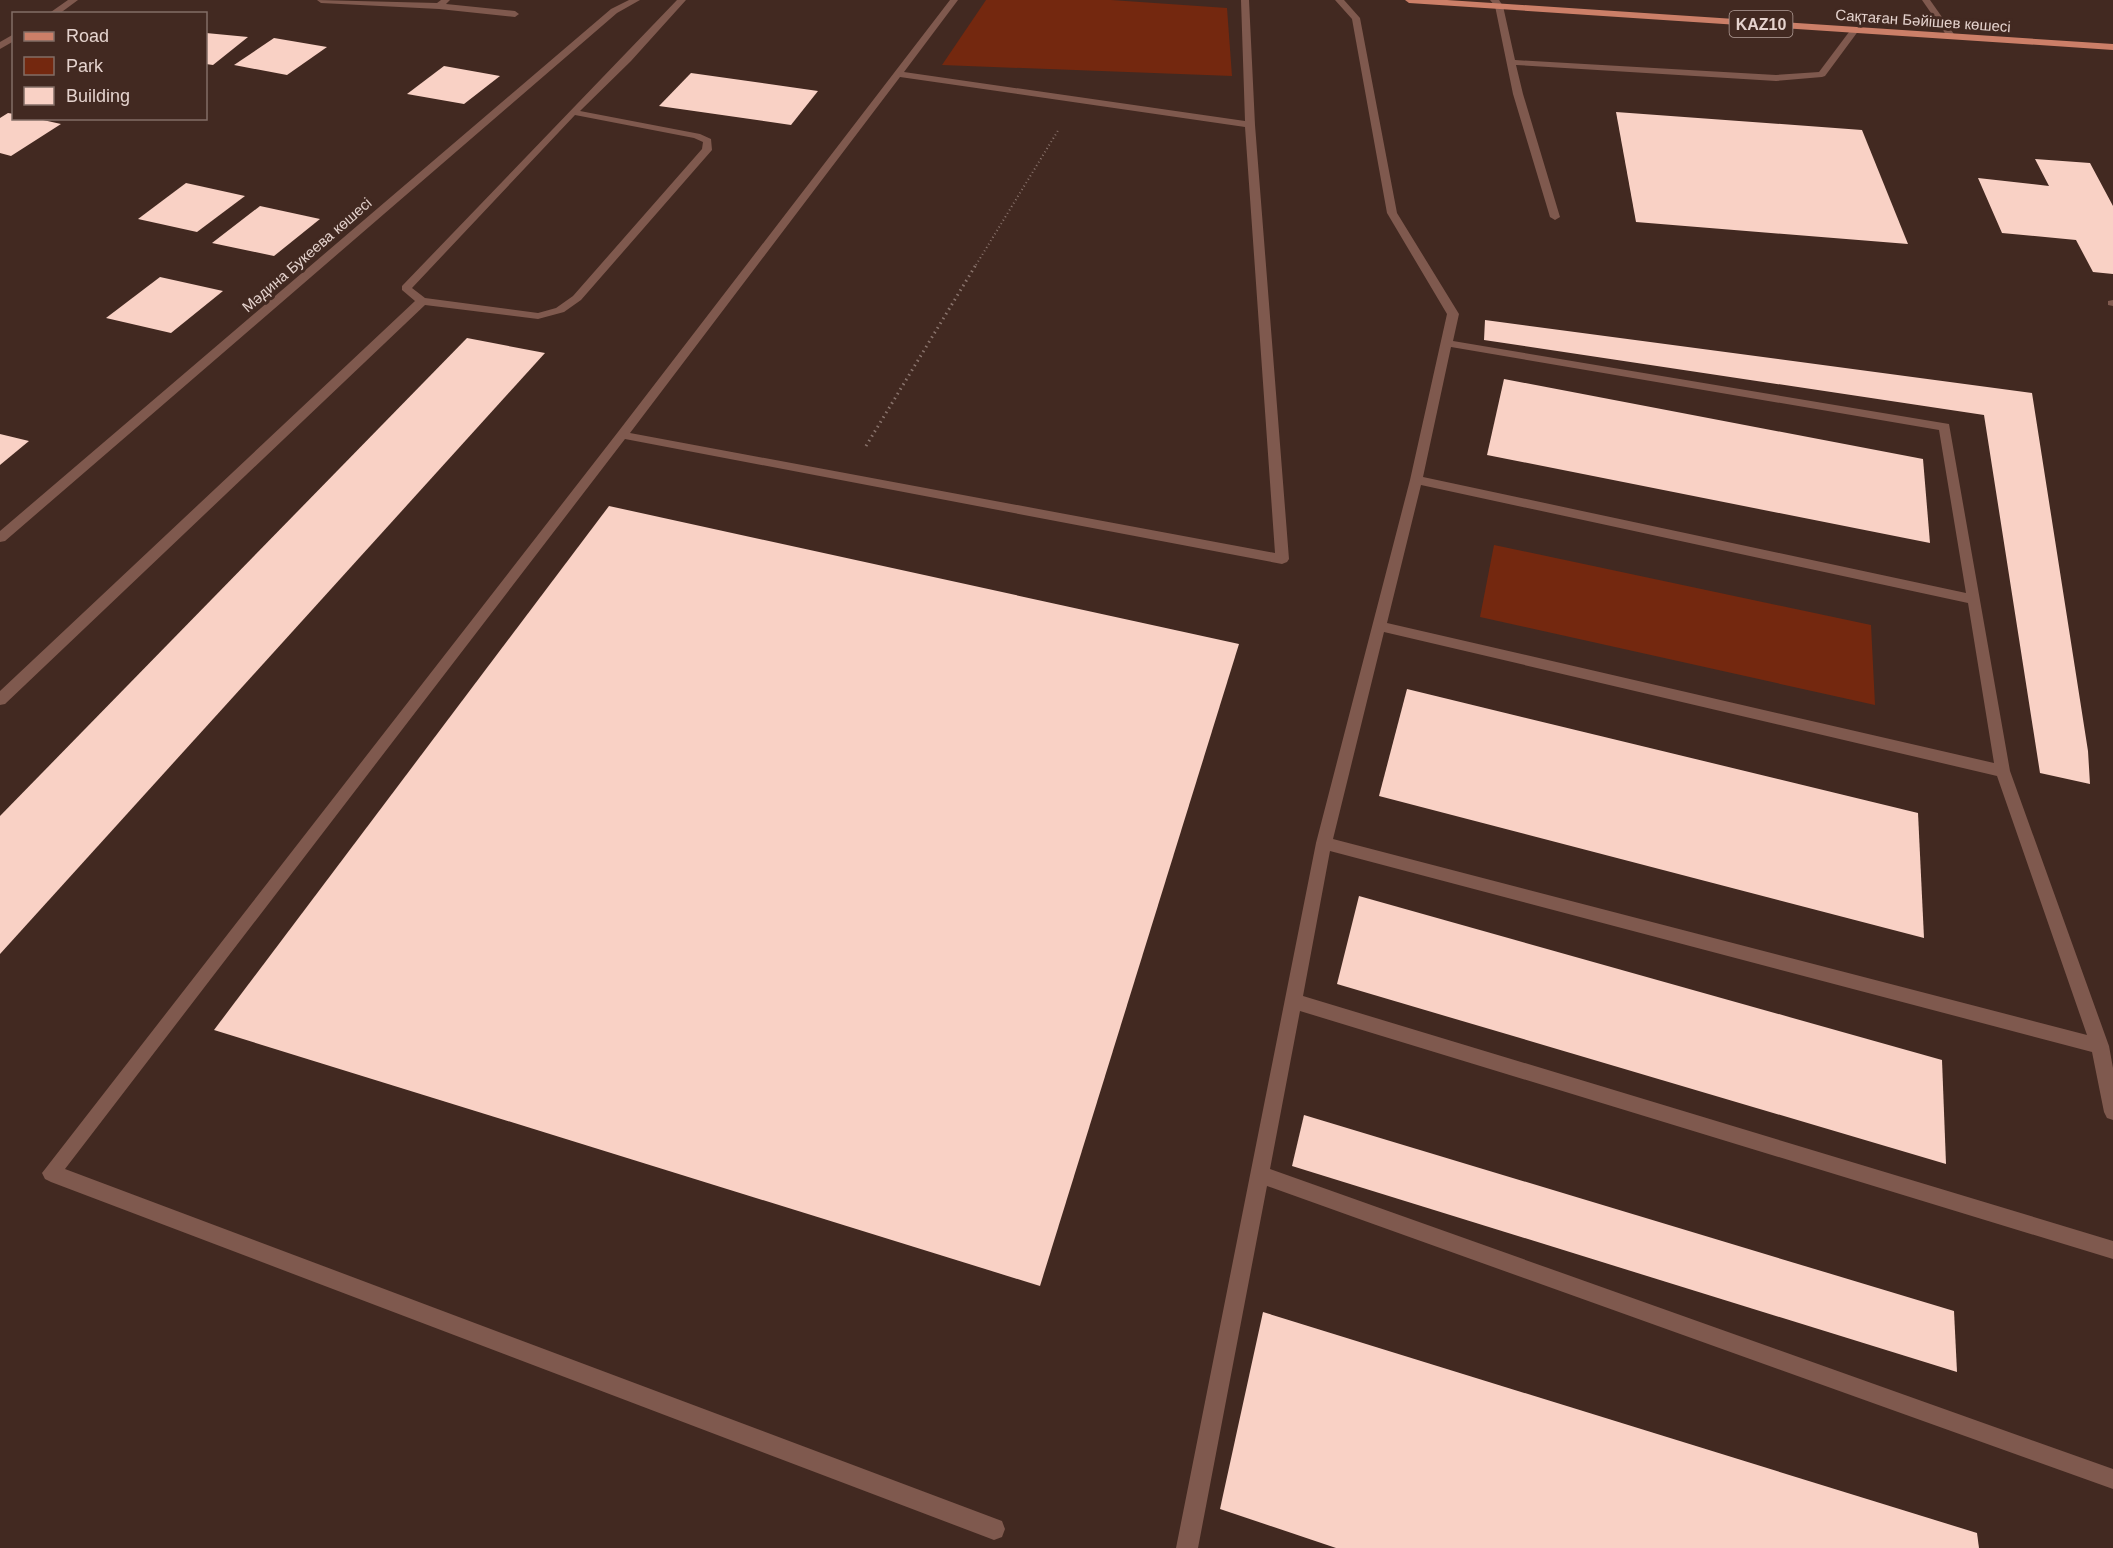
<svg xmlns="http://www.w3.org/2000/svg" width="2113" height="1548" viewBox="0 0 2113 1548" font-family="Helvetica,sans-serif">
<rect width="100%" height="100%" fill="#422921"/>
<g fill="#74280f">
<path d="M986,0H1111L1227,8L1232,76L942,65Z"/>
<path d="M1494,545L1871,625L1875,705L1480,617Z"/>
</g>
<g fill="#f9d1c5">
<path d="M206,33L248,37L213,65L206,64Z"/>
<path d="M274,38L327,47L287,75L234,65Z"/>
<path d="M444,66L500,76L464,104L407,94Z"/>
<path d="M691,73L818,91L791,125L659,106Z"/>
<path d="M1616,112L1862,130L1908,244L1636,222Z"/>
<path d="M8,113L14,114V118H34L61,124L11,156L0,153V118Z"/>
<path d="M2035,159L2090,163L2113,206V274L2093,272L2076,240L2002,233L1978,178L2049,186Z"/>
<path d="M186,183L245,196L197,232L138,219Z"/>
<path d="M260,206L320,219L274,256L212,243Z"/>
<path d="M160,277L223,291L171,333L106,318Z"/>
<path d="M1485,320L2032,393L2088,751L2090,784L2040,773L1984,415L1484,340Z"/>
<path d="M467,338L545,353L0,954V816Z"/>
<path d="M1504,379L1923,459L1930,543L1487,455Z"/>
<path d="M0,434L29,441L0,465Z"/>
<path d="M609,506L1239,644L1040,1286L214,1030Z"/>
<path d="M1407,689L1918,813L1924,938L1379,796Z"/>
<path d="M1359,896L1942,1060L1946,1164L1337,984Z"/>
<path d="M1304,1115L1954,1311L1957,1372L1292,1166Z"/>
<path d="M1263,1312L1977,1533L1979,1548H1336L1220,1509Z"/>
</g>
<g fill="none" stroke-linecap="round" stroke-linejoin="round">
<path stroke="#8a746d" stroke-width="2" stroke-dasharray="1 3" stroke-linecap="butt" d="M976,265L1059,129"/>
<path stroke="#8a746d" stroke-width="3" stroke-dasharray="1.5 4" stroke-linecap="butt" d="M866,446L977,263"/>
<g fill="#7f594e" fill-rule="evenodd">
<path d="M317,0L437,3L441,0H450L446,4L515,11L519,14L515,17L439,9L321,3Z"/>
<path d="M677,0H686L631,61L580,111L700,134L711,139L712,150L581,300L564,312L538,319L425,305L5,704L0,705V691L415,301L402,290V286ZM575,115L694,138L703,142L702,149L573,296L556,308L538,313L425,298L412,288Z"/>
<path d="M950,0H958L904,72L1245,121L1241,0H1249L1255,125L1289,559L1287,562L1282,564L625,439L65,1169L994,1518L1002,1521L1005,1529L1002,1537L994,1540L51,1182L45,1179L42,1173L618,432ZM900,77L1245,127L1275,553L630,433Z"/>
<path d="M1335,0H1344L1360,18L1397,213L1459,314L1453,341L1949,424L2010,771L2109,1046L2113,1068V1120L2107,1118L2104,1112L2092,1052L1330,851L1303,996L2113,1241V1259L1300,1011L1270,1169L2113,1469V1489L1267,1186L1198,1548H1176L1316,843L1410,480L1447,314L1387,213L1352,19ZM1451,347L1939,430L1966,593L1423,477ZM1421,485L1968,603L1994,763L1387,623ZM1384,632L1997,776L2087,1035L1333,839Z"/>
<path d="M1490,0H1499L1503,6L1515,60L1776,75L1819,72L1852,28L1859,30L1825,76L1822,77L1776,81L1516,65L1523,94L1560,217L1555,220L1550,217L1513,94L1495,6Z"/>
<path d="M1922,0H1930L1956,37L1955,39H1949Z"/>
<path d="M2113,300V306L2108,305V301Z"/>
</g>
<g fill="#7f594e" fill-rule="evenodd">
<path d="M68,0H78L59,14H48Z"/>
<path d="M629,0H640L617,13L5,541L0,542V531L611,9Z"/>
<path d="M14,34V41L0,49V42Z"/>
</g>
<path fill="#cc7f68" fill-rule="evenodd" d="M1405,0H1447L2113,44V50L1409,3Z"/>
</g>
<g text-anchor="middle" stroke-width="6" stroke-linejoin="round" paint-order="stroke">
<g font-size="15" fill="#e5d3ce" stroke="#422921">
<text transform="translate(1923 21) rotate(4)" y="5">Сақтаған Бәйішев көшесі</text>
<text transform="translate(307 255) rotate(-41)" y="5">Мәдина Букеева көшесі</text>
</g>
<rect fill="#422921" stroke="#b4a09a" stroke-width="1.5" x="1729.5" y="11" width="63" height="26" rx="4.5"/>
<g font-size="16" font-weight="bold" fill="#e5d3ce">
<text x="1761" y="30">KAZ10</text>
</g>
</g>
<rect x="12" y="12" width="195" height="108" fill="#422921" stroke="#836d66" stroke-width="1.5"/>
<rect x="24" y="32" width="30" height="9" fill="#cc7f68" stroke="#836d66" stroke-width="1.5"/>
<text x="66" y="42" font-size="18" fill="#e5d3ce">Road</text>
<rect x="24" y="57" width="30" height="18" fill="#74280f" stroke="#836d66" stroke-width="1.5"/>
<text x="66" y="72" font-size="18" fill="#e5d3ce">Park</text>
<rect x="24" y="87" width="30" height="18" fill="#f9d1c5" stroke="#836d66" stroke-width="1.5"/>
<text x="66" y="102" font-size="18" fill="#e5d3ce">Building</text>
</svg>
